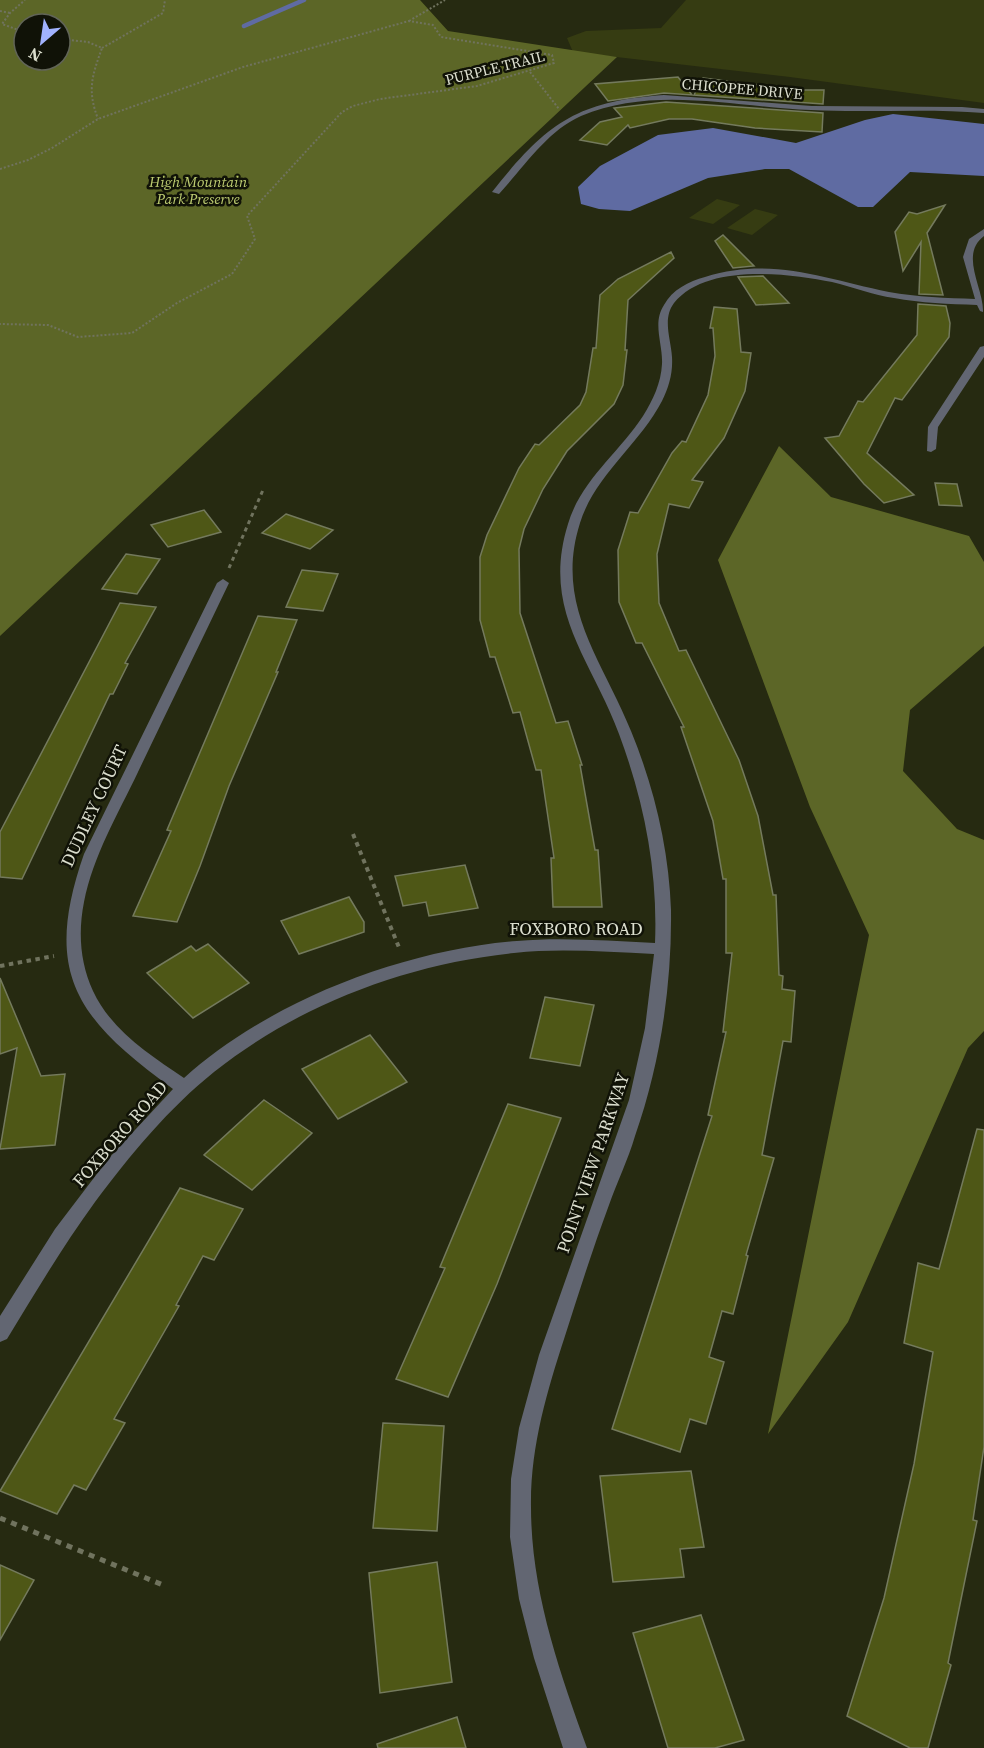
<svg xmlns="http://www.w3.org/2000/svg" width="984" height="1748" viewBox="0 0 984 1748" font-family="'Source Serif 4',serif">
<rect width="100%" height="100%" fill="#262a11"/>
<g fill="#363c12">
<path d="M686,0H984V103L790,77L573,52L567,38L586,31L661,28Z"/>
<path d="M717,199L740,205L713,224L689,218Z"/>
<path d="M755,209L778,215L752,235L727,228Z"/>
</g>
<g fill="#5c6627" fill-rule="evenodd">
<path d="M0,0H420L448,31L617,57L0,636ZM24,24H60V60H24Z"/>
<path d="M779,446L831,497L969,536L984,562V646L910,710L903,771L957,829L984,840V1031L968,1048L848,1322L768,1434L869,935L810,807L718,560Z"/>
</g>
<path fill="#5f6ba2" d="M893,114L984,124V176L910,172L873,207H858L789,169H765L708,178L630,211L599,209L581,204L578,187L600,166L658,135L713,128L796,143L865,120Z"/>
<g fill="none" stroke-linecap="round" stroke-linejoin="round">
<path stroke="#5f6ba2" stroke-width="4.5" d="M244,26L304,0"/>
</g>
<g fill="#4e5716" stroke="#747a5d" stroke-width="1.5">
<path d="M678,77L692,95L664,93L608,101L595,84Z"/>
<path d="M703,78L799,90H824L823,104L694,95Z"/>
<path d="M666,102L823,113L822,132L755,128L692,119H669L630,128L628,125L607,145L580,140L600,122L622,117L614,108Z"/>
<path d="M945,205L927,233L943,295L919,294L921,242L903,271L895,232L909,212L917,214Z"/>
<path d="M723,235L754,266L733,268L715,241Z"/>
<path d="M671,252L674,258L628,300L625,350H627L623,385L614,404L567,451L543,489L524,529L519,549L520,613L556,723L568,721L582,765H580L595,850H598L602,907H553L551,858H554L541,770H536L520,712L513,713L495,657H490L480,620V557L487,535L519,468L535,444L539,445L580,405L586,392L593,348H596L600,295L618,279Z"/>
<path d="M763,276L789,303L756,305L738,277Z"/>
<path d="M918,304L946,306L950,323L949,337L902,400L895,398L867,453L914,495L884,503L864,484L825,438L839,436L858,401L863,402L917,335Z"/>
<path d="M714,307L737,309L741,352L751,353L745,391L724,438L692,480L703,482L689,508L669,504L657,554L659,603L679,651L686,650L739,760L758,816L773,895H776L779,975L783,976L782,989L795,991L791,1042L783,1041L762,1155L774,1158L746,1255L748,1256L733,1314L722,1311L709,1357L724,1362L706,1424L690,1419L680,1452L612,1429L712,1116L708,1115L726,1032H723L732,953H726V879H723L713,821L681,727H684L642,643H636L619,602L618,550L630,512L638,513L672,453L682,441L686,442L708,395L715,356L713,328H710Z"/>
<path d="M935,483L957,484L962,506L939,505Z"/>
<path d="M204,510L221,532L168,547L151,525Z"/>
<path d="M286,514L333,530L310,549L262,533Z"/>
<path d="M126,554L160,559L137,594L102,589Z"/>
<path d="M302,570L338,574L323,611L286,607Z"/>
<path d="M120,603L156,607L125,663L128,664L113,694H110L22,879L0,877V832Z"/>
<path d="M258,616L297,620L276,672H278L229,786L200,866L177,922L133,916L171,831L167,830Z"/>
<path d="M465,865L478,908L429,916L426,902L403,906L395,876Z"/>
<path d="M349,897L364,922V932L299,954L281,921Z"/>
<path d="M208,944L249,983L193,1018L147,973L191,946L196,951Z"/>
<path d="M0,978L41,1076L65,1074L55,1145L0,1149L17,1048L0,1054Z"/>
<path d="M545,997L594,1005L580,1066L530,1058Z"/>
<path d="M370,1035L407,1082L338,1119L302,1069Z"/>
<path d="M264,1100L312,1133L252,1190L204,1155Z"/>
<path d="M508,1104L561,1118L497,1284L448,1397L396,1379L445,1268L440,1267Z"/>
<path d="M977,1129L984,1130V1447L973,1520L977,1521L948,1663L951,1665L928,1748H910L847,1716L884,1598L914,1464L933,1352L904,1343L918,1263L939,1269Z"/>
<path d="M180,1188L243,1209L214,1260L203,1256L176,1305L179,1306L114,1419L125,1423L86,1490L74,1485L57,1514L0,1491Z"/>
<path d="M383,1423L444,1426L437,1531L373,1528Z"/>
<path d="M691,1471L704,1547L680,1549L684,1577L613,1582L600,1476Z"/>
<path d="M437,1562L452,1682L380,1693L369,1573Z"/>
<path d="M0,1565L34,1580L0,1640Z"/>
<path d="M701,1615L744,1740L715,1748H668L633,1633Z"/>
<path d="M457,1717L466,1748H378L377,1744Z"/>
</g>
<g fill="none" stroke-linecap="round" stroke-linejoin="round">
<g stroke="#70735e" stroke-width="2" stroke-dasharray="2 2" stroke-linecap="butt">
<path d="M0,11L10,13"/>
<path d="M409,21L445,0"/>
<path d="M24,32L2,24L10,13L25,0"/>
<path d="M60,39L88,42L102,48C92,76 87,90 98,119"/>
<path d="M102,48L163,13L165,0"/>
<path d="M530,72L559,109"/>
<path d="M0,169L28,160L52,148L98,119L243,67L409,21L433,25L441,37L552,55L554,63L477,86L380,99L353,106L342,112L247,216L255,239L232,274L177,303L132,333L78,337L48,325L0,324"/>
</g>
<path stroke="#70735e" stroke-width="3" stroke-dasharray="4 4" stroke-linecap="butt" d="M229,568L263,490"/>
<g stroke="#70735e" stroke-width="4" stroke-dasharray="4.5 4.5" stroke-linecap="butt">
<path d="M353,834L400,950"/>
<path d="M0,966L54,956"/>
</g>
<path stroke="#70735e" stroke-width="5" stroke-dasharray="6 6" stroke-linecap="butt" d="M0,1518L163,1585"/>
<g fill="#626672" fill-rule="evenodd">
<path d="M664,95L812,106L962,107L984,109V113C926,108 869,113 811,110C735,107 654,85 581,116C547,131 524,167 499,194L492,192C546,124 576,101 664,95Z"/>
<path d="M984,229V236C959,255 984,288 983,312L980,311L977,305C949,304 921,303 894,298C873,295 853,287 832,282C788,273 706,263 674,303C662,319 671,339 672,357C673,373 669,387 662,401C639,445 595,475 580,523C554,605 602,659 631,731C654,787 669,849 671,910C672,986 660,1065 635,1136C628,1160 617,1182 609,1205C593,1248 579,1292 565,1336C547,1391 530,1448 531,1507C531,1591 559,1670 587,1748H563L534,1658L519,1599L510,1537L511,1479L519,1428L539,1355L629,1100L645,1028L654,954C607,952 560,948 514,953C406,964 298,1005 214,1072C169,1108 130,1155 95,1202C63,1246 35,1293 7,1339L0,1342V1316L55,1229L109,1158L173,1089C77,1019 42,974 84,854L217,583L223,579L229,583C199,646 168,709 138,772C118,814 93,856 84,902C78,932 80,963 93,991C111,1030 150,1055 184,1078C269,1001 403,950 517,941C563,937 609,941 655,943C658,871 644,801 619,734C591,658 541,611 568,524C581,480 619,453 643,416C653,400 661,383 662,364C663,344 652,323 664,305C672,290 689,281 705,277C773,256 824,279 889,292C917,297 947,298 975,299L963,257L969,239Z"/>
<path d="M984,346V357L938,427L936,449L931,452L927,451L928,427L980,347Z"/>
</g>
</g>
<g text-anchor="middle" stroke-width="5" stroke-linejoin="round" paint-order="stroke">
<g font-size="15" fill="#dbdece" stroke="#101207">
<text transform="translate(495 68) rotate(-14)" y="5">PURPLE TRAIL</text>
<text transform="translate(742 89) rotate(5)" y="5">CHICOPEE DRIVE</text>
</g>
<g font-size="15" font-style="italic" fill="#bdcc71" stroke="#101207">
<text x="198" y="187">High Mountain<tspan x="198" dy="17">Park Preserve</tspan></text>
</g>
<g font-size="18" fill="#dbdece" stroke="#101207">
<text transform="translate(94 806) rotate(-65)" y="6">DUDLEY COURT</text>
<text x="576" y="935">FOXBORO ROAD</text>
<text transform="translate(120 1134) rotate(-49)" y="6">FOXBORO ROAD</text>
<text transform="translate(593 1163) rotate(-71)" y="6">POINT VIEW PARKWAY</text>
</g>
</g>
<g transform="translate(42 42) rotate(209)"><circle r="28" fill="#101207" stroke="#616457" stroke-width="1.5"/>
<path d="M0-4.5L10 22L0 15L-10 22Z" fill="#a1b2fd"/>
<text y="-9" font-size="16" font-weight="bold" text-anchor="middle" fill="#dbdece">N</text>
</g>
</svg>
